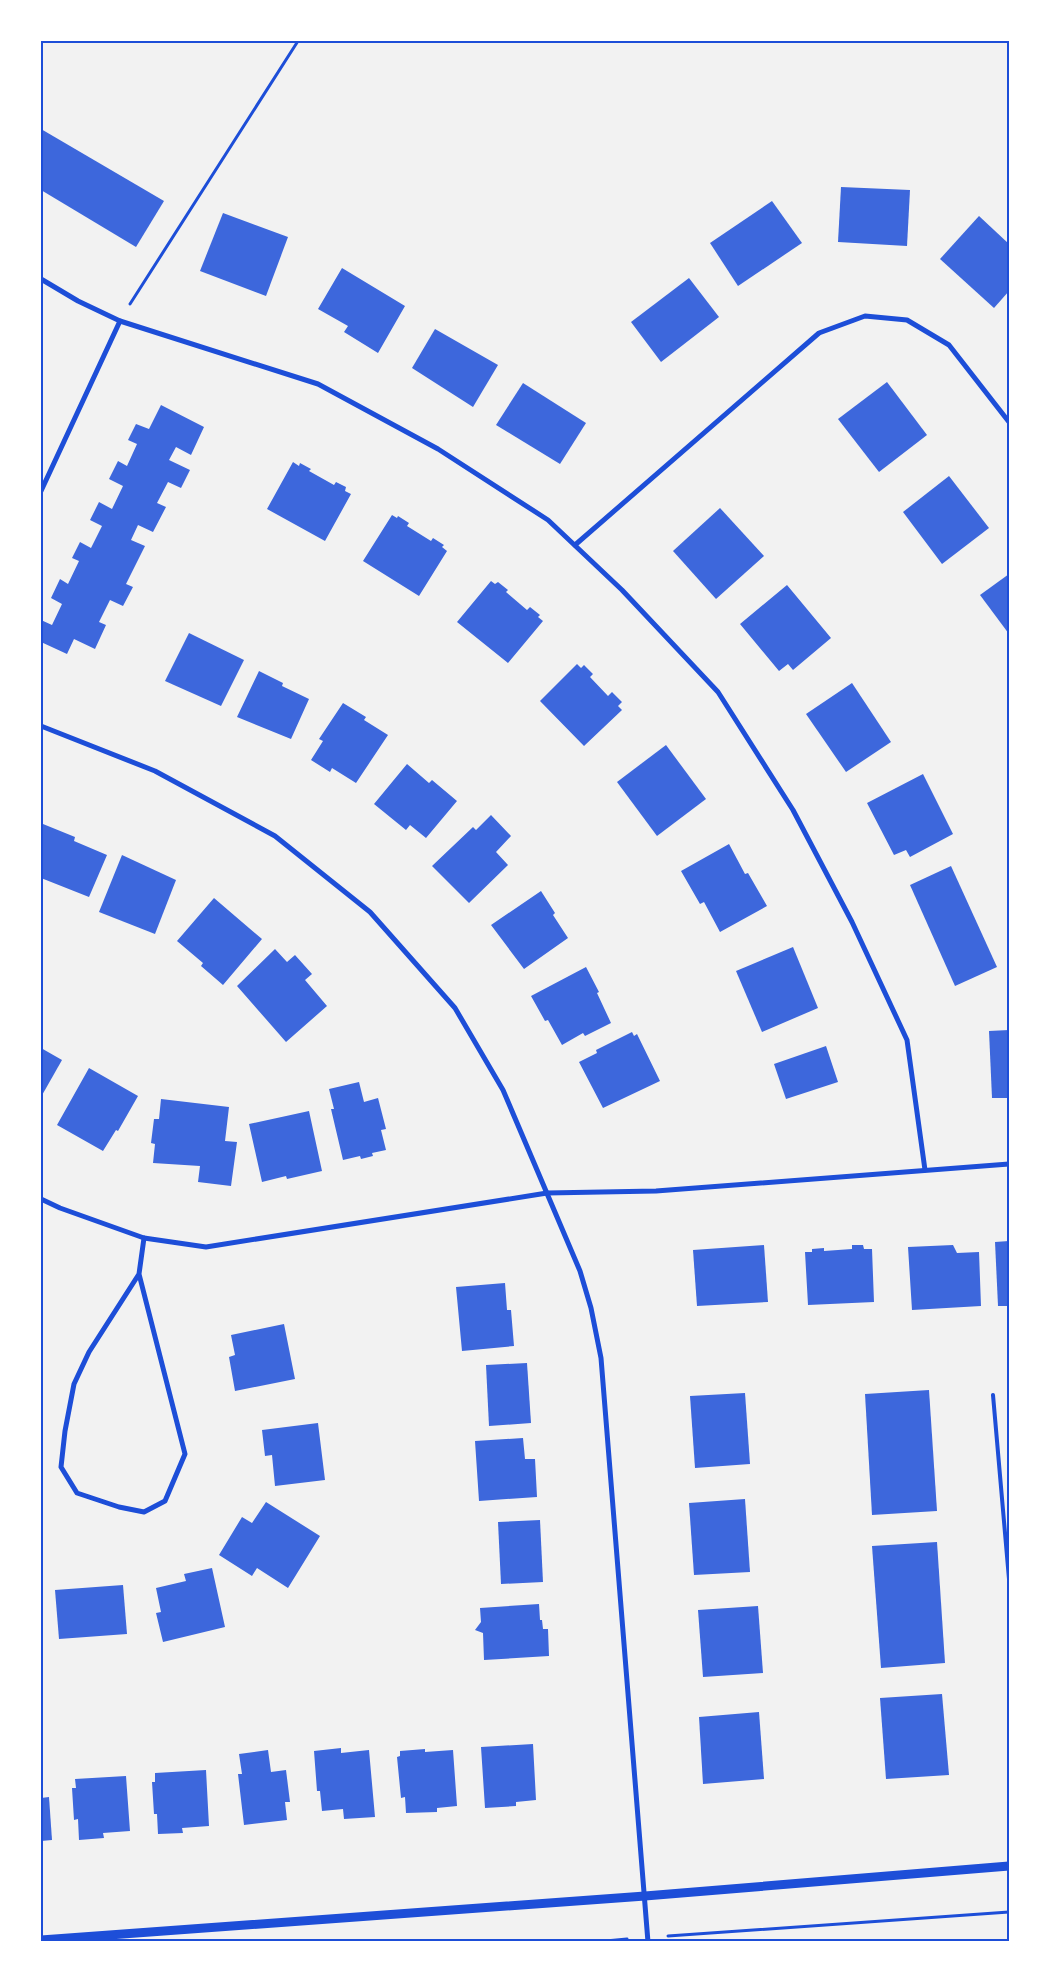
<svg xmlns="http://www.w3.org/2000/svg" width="1050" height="1983" viewBox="0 0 1050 1983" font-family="Figtree,sans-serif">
<rect width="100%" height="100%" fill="#f2f2f2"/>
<g fill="#3d67dc">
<path d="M41,129L164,201L136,247L41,190Z"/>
<path d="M841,187L910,190L907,246L838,242Z"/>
<path d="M772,201L802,243L738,286L710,243Z"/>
<path d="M223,213L288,237L266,296L200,271Z"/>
<path d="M979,216L1009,244V291L994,308L940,259Z"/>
<path d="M342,268L405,306L378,353L344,332L348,326L318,309Z"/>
<path d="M689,278L719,317L661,362L631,322Z"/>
<path d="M435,329L498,365L473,407L412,368Z"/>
<path d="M887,382L927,435L879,472L838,419Z"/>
<path d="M523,383L586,423L560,464L496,425Z"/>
<path d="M161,405L204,427L191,455L176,447L169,460L190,470L181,488L168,482L157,503L166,507L153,532L138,525L131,540L145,546L126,584L133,587L123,606L110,600L99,622L106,625L95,649L74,639L67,654L41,642V620L52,625L62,604L51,598L60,579L68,584L79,561L72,558L80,542L91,548L102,526L90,520L99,502L112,509L123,486L109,479L118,461L127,466L137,444L128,440L136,424L149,429Z"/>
<path d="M293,462L299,466L300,463L311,469L309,471L334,485L336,482L346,487L345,491L351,494L325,541L267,509Z"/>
<path d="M949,476L989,528L942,564L903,512Z"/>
<path d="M720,508L764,556L716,599L673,551Z"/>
<path d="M392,515L397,518L398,516L409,523L407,526L431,541L433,538L444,545L442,547L447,551L419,596L363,561Z"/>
<path d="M1009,574V634L980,595Z"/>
<path d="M491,581L495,584L498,582L508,590L506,592L527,610L530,607L540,615L538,617L543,621L508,663L457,622Z"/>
<path d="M787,585L831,638L793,670L788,664L779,671L740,624Z"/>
<path d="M189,633L244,660L221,706L165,681Z"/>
<path d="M577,664L581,668L584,665L593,674L590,677L608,696L612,692L622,702L618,706L622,710L584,746L540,701Z"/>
<path d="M259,671L283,683L282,686L309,699L291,739L237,717Z"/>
<path d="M852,683L891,742L846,772L806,714Z"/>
<path d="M343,703L366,717L364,720L388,735L356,783L332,768L330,772L311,760L323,741L319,739Z"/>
<path d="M666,745L706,799L657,836L617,782Z"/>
<path d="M407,764L429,783L432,780L457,801L426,838L410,825L406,830L374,804Z"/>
<path d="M923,774L953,834L910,857L906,850L894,855L867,803Z"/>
<path d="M491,815L511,836L496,852L508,865L469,903L432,866L473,827L476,830Z"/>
<path d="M43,824L75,837L74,841L107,855L89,897L41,878V828Z"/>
<path d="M729,844L745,874L748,873L767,906L720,932L704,902L700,904L681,871Z"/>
<path d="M122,855L176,880L155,934L99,912Z"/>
<path d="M951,866L997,967L955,986L910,885Z"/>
<path d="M541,891L555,913L553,915L568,938L524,969L491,925Z"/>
<path d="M214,898L262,939L223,985L201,966L203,963L177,941Z"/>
<path d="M793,947L818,1008L762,1032L736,971Z"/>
<path d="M275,949L287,962L295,955L312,974L305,980L327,1006L286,1042L237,986Z"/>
<path d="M586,967L599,992L597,993L611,1023L585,1036L583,1033L562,1045L548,1020L545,1021L531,996Z"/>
<path d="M1009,1030V1098H992L989,1031Z"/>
<path d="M632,1032L634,1036L637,1034L660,1081L603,1108L579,1062L597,1053L596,1050Z"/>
<path d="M826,1046L838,1082L786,1099L774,1064Z"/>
<path d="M41,1048L62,1060L41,1097Z"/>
<path d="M89,1068L138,1096L118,1131L116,1130L103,1151L57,1125Z"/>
<path d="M359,1082L364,1102L378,1098L386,1129L381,1130L386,1150L372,1153L373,1156L361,1159L360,1156L343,1160L331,1109H334L329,1089Z"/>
<path d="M161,1099L229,1107L225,1141L237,1142L231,1186L198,1182L200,1166L153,1163L155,1144L151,1143L154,1119H159Z"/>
<path d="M309,1111L322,1171L287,1179L286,1176L262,1182L249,1124Z"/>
<path d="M1009,1241V1306H998L995,1242Z"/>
<path d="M764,1245L768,1302L697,1306L693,1250Z"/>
<path d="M852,1245H863L864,1249H872L874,1302L808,1305L805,1252H812V1249L824,1248V1251L852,1249Z"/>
<path d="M953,1245L957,1253L979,1252L981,1306L912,1310L908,1247Z"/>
<path d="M505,1283L507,1310H511L514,1346L462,1351L456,1287Z"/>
<path d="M284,1324L295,1379L235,1391L229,1357L235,1355L231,1335Z"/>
<path d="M527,1363L531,1423L489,1426L486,1365Z"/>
<path d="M929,1390L937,1511L872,1515L865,1394Z"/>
<path d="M745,1393L750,1464L695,1468L690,1396Z"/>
<path d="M318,1423L325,1480L275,1486L272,1455L265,1456L262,1430Z"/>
<path d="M523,1438L525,1459H535L537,1497L479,1501L475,1441Z"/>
<path d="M745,1499L750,1572L694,1575L689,1503Z"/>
<path d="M266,1502L320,1536L288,1588L257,1568L252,1576L219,1555L242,1517L252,1523Z"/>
<path d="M540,1520L543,1582L501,1584L498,1522Z"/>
<path d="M937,1542L945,1663L881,1668L872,1546Z"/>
<path d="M212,1568L225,1627L163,1642L156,1613L161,1612L156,1588L186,1581L184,1574Z"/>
<path d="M123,1585L127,1634L59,1639L55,1590Z"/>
<path d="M539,1604L540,1620H542L543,1629H548L549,1656L484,1660L483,1633L475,1630L481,1622L480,1608Z"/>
<path d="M758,1606L763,1673L703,1677L698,1610Z"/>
<path d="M942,1694L949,1775L886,1779L880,1698Z"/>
<path d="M759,1712L764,1779L703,1784L699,1717Z"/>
<path d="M533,1744L536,1800L516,1802V1806L485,1808L481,1747Z"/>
<path d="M341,1748V1753L369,1750L375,1817L344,1819L343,1809L322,1811L320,1791H317L314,1751Z"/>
<path d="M425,1749V1752L453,1750L457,1806L437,1808V1812L406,1813L405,1797L401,1798L397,1757L400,1756V1751Z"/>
<path d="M268,1750L271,1772L286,1770L290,1802H285L287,1820L244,1825L238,1774H242L239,1754Z"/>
<path d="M206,1770L209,1826L182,1828L183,1833L158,1834L157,1814H154L152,1782H155V1773Z"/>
<path d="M126,1776L130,1831L103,1833L104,1838L79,1840L78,1819L74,1820L72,1788H76L75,1779Z"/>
<path d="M49,1797L52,1840L41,1841V1798Z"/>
</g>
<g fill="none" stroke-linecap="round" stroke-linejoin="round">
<g stroke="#1d4ed8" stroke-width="3">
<path d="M130,304L298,41"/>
<path d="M668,1936L1009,1912"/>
<path d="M595,1942L627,1939"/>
</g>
<path stroke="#1d4ed8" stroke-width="4" d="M993,1395L1009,1579"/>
<g stroke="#1d4ed8" stroke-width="5">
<path d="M41,279L78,301L120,321L318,384L438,449L548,520L622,590L718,692L793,810L852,922L907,1040L925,1170"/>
<path d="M41,491L120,321"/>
<path d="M575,545L819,333L865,316L907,320L949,345L1009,422"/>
<path d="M41,726L155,771L275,836L370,912L455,1008L503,1090L580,1271L591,1308L601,1358L648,1942"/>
<path d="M41,1199L60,1208L144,1238L206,1247L547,1193L656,1191L1009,1164"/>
<path d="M139,1274L185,1454L165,1501L144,1512L119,1507L77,1493L61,1467L65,1431L74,1384L89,1352L139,1274L144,1238"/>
</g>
<path stroke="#1d4ed8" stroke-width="9" d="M41,1940L645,1896L1009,1866"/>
</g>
<rect width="1050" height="1983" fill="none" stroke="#ffffff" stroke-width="85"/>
<rect x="42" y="42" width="966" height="1898" fill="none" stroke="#1d4ed8" stroke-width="2"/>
</svg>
